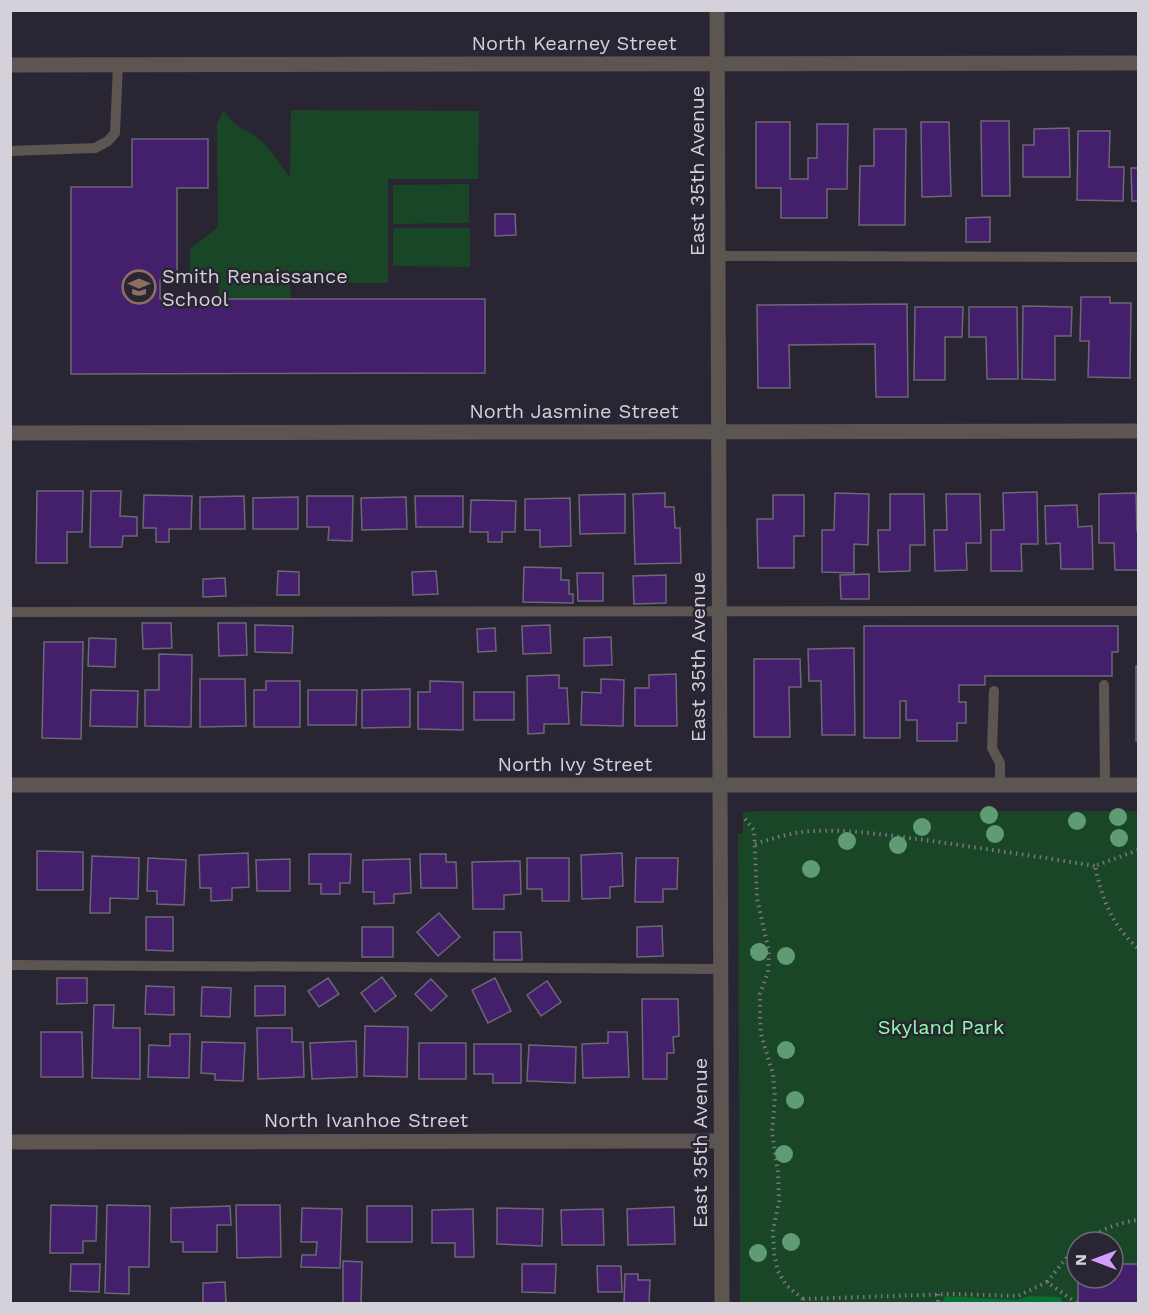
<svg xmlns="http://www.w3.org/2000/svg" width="1149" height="1314" viewBox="0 0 1149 1314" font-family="'Work Sans',sans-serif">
<rect width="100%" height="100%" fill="#2a2532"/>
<g fill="#194626" fill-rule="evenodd">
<path d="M224,109C232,128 246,128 260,140C270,148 282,167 290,178L291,110L479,111L478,179H388V283H290L291,299H219V286L190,274V249L218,227L217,124Z"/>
<path d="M469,184V223L393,224V185Z"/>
<path d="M393,228H470V267L393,266Z"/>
<path d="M758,811H1138V1303H740L738,834L743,833V812ZM1077,1242H1113V1278H1077Z"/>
</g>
<path fill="#096f33" d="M945,1296L1016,1300L1031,1296L1060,1297L1063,1303H942Z"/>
<g fill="#44206c" stroke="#6c6777" stroke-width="1.5">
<path d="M981,121H1009L1010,196H982Z"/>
<path d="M756,122H790V179H808V158H817V124H848L847,189H827V218H781V188H756Z"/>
<path d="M921,122H949L951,196L922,197Z"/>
<path d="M1069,128L1070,177H1023V145H1034V129Z"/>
<path d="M874,129H906L905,225H859L860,166H874Z"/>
<path d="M1078,131H1110L1109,167H1124L1123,201L1077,200Z"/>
<path d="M132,139H208V188H177V280H160V299H485V373L71,374V187H132Z"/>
<path d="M1131,168H1138V201H1132Z"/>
<path d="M495,214H515L516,235L495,236Z"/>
<path d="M990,217V242H966V218Z"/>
<path d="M1081,297H1110V303H1131L1130,378L1088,377L1089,341H1080Z"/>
<path d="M907,304L908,397H876L875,344L789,345L790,388H758L757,305Z"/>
<path d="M1023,306L1072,307L1071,336H1055V380L1022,379Z"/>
<path d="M915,307H963L962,337H945V380H914Z"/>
<path d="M969,307H1017L1018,379H987L986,337H969Z"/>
<path d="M37,491H83L82,532H67V563H36Z"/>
<path d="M91,491H121L120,516L137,517V536H123L122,547H90Z"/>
<path d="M1037,492L1038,544H1021L1022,571H991V530H1004L1003,493Z"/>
<path d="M665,493V507H674L675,528H680L681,563L635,564L633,494Z"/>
<path d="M835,493L869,494L868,545L854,544V573L822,572V530H834Z"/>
<path d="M1136,493L1137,531H1138V570H1115L1114,543H1099V494Z"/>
<path d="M625,494V533L580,534L579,495Z"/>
<path d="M890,494H924L925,545H910V571L879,572L878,530H890Z"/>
<path d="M946,494H980L981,543H966L967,570L935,571L934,530H947Z"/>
<path d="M144,495L192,496L191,529H169V542H156V528H143Z"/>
<path d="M773,495H804V536H794V568H758L757,519H773Z"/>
<path d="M244,496L245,529H200V497Z"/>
<path d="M307,496H353L352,541L328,540L329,527H307Z"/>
<path d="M415,496H463V527H416Z"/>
<path d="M298,497V529H253V498Z"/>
<path d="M406,497L407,529L362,530L361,498Z"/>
<path d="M570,498L571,546L540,547V530H525V499Z"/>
<path d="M471,500L516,501L515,532H502V542H488V532H470Z"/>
<path d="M1077,505L1078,527L1092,526L1093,569H1061L1060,543L1046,544L1045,506Z"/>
<path d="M524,567L561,568V580H569V594H573V603L523,602Z"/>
<path d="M278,571L299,572V595H277Z"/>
<path d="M436,571L438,594L413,595L412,572Z"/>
<path d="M577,573H603V601H578Z"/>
<path d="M869,574V599H841L840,575Z"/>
<path d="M666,575V603L634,604L633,576Z"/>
<path d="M225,578L226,596L203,597V579Z"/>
<path d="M142,623H171L172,648L143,649Z"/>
<path d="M218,623H246L247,655L219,656Z"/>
<path d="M255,625L293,626L292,653L255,652Z"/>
<path d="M550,625L551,653L523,654L522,626Z"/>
<path d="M864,626H1118V652H1112V676H985V685H959V702H966V723H957V741H917V720H906V701H900V738H864Z"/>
<path d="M495,628L496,651L478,652L477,629Z"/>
<path d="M611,637L612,665L584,666V638Z"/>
<path d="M89,638L116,639L115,667L88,666Z"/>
<path d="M44,642H83L81,739L42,738Z"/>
<path d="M854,648L855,735H822L821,681H809L808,649Z"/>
<path d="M159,654L192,655L191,727L145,726V690H159Z"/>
<path d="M754,659H800L801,687H789L790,737H754Z"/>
<rect x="1136" y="666" width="2" height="75"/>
<path d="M676,674L677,726H635V688H649V675Z"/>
<path d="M559,675V688H567L569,724H544V733L528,734L527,676Z"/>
<path d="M200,679H245L246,726L200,727Z"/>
<path d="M601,679L624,680L623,726L581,725L582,692L601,693Z"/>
<path d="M266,681H300V727H254V690H266Z"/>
<path d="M430,681L463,682V730L418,729V692H430Z"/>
<path d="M410,689V727L362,728V690Z"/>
<path d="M91,690L138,691L137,727L90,726Z"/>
<path d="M308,690H357L356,725H308Z"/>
<rect x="474" y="692" width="40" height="28"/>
<path d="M37,851L83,852V890H37Z"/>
<path d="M248,853L249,887L232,888V900L211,901V888H200L199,855Z"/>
<path d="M622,853L623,886L610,887V898L582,899L581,855Z"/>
<path d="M309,854H351L350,883H340V894H321V884H309Z"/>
<path d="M420,854H446V862H456L457,888H421Z"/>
<path d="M92,856L139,858L138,899L110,898V913H90Z"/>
<path d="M148,858L186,860L184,905L157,904V891H147Z"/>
<path d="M527,858H569V901H542V889H527Z"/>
<path d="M636,858H678L677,889H663V902H635Z"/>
<path d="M290,859V891H257L256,860Z"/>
<path d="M410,859L411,893L394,894V903L374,904V892H363V860Z"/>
<path d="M520,861L521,894L504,895V909H473L472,862Z"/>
<path d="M439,913L460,937L438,956L417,932Z"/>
<path d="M146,917H173V951L146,950Z"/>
<path d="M662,926L663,956L637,957V927Z"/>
<rect x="362" y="927" width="31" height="30"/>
<path d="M494,932H521L522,960H494Z"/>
<path d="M382,977L396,996L375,1012L361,993Z"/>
<path d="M57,978H87V1003L57,1004Z"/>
<path d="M328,978L339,994L319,1007L308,991Z"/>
<path d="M495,978L511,1011L488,1023L472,990Z"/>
<path d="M431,979L447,996L431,1011L415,994Z"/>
<path d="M547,981L561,1002L541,1016L527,995Z"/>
<path d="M146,986L174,987V1015L145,1014Z"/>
<path d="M255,986H285V1015L255,1016Z"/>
<path d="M202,987L231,988L230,1017L201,1016Z"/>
<path d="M642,999H678L679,1036L673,1037L674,1053H667V1079H643Z"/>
<path d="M94,1005H114L113,1028H140V1079L92,1078Z"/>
<path d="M365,1026L408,1027L407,1077L364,1076Z"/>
<path d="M257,1028H292V1042H303L304,1077L258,1079Z"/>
<path d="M41,1032H82L83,1077H41Z"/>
<path d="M608,1032H627L629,1077L583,1078L582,1044L608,1043Z"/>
<path d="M170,1034H190L189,1078L148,1077L149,1045L170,1046Z"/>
<path d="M356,1041L357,1077L312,1079L310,1043Z"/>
<path d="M202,1042L245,1043L243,1081L215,1080V1074L201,1073Z"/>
<rect x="419" y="1043" width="47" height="36"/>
<path d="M474,1044H521V1083H493V1074H474Z"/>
<path d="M529,1045L576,1047L575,1083L527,1081Z"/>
<path d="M51,1205L97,1206L96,1241H83V1253H50Z"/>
<path d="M107,1205L150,1206L149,1267H129V1294L105,1293Z"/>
<path d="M236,1205H280L281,1257L237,1258Z"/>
<path d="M230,1206L231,1225H217V1252H183V1242H171V1208Z"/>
<rect x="367" y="1206" width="45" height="36"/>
<path d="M674,1207L675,1244L628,1245L627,1209Z"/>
<path d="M302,1208L342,1209L340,1268L301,1267L302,1255H316L317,1242H301Z"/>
<path d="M497,1208L543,1209L542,1246L497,1244Z"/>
<path d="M473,1209L474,1257H455V1243H432V1210Z"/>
<path d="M603,1209L604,1245H562L561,1210Z"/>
<path d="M343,1261L362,1262L361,1304H343Z"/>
<path d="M71,1264H100L99,1292L70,1291Z"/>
<path d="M522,1264H556L555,1293L522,1292Z"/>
<path d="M1113,1264H1138V1304H1078V1278H1113Z"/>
<path d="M597,1266H621L622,1292H598Z"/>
<path d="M625,1274H638V1280H650L649,1304H624Z"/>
<path d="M225,1282L226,1304H203V1283Z"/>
</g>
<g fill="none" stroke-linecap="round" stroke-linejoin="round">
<g stroke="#7b7782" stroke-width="4" stroke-dasharray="1.5 4.5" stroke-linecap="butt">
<path d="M745,819L754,830L757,898L769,952L768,972L760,994V1019L761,1034L773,1074L775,1098L772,1132L778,1173L779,1201L773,1231L774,1253L778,1271L786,1285L803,1299L800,1304"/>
<path d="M755,844C774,838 793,832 813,831C852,829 893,836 932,841C986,849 1041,857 1095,866"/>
<path d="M1138,850L1095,866C1102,899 1112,926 1138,948"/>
<path d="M1085,1242C1099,1230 1120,1222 1138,1220"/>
<path d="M1047,1282L1068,1256L1077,1249"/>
<path d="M938,1294V1304"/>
<path d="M803,1299L952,1294L1018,1296L1047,1282L1078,1304"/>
</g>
<g stroke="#5d5552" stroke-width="10">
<path d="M10,151L95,148L108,141L115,133L118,65"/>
<path d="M718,256L1138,257"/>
<path d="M10,612L1138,611"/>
<path d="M1104,685L1105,785"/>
<path d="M994,691L992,748L1000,763V785"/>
<path d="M10,965L720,969"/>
</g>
<g stroke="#5d5552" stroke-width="15">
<path d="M10,433L1138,431"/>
<path d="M10,785H1138"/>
<path d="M10,1142L721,1141"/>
</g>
<g stroke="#5d5552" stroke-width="15">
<path d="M717,10L722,1304"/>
<path d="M10,65L1138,63"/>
</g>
</g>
<g fill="#609c73">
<circle cx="989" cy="815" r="9"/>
<circle cx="1118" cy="817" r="9"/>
<circle cx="1077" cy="821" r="9"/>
<circle cx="922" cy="827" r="9"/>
<circle cx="995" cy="834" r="9"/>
<circle cx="1119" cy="838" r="9"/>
<circle cx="847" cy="841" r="9"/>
<circle cx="898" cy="845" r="9"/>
<circle cx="811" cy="869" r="9"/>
<circle cx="759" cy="952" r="9"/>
<circle cx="786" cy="956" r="9"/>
<circle cx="786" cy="1050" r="9"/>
<circle cx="795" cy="1100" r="9"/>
<circle cx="784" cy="1154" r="9"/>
<circle cx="791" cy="1242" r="9"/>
<circle cx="758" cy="1253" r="9"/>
</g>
<defs>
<g id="school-ring" transform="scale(1.725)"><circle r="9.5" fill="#2a2532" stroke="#8d6e63" stroke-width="1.5"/><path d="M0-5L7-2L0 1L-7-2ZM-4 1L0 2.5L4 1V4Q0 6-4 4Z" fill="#8d6e63"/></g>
</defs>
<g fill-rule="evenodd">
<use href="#school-ring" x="139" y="287"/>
</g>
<g text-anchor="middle" stroke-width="5" stroke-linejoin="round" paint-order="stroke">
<g font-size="20" fill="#d4d1da" stroke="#2a2532">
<text x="574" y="50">North Kearney Street</text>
<text transform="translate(697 171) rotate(-90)" y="7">East 35th Avenue</text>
<text x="574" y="418">North Jasmine Street</text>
<text transform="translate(698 657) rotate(-90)" y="7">East 35th Avenue</text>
<text x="575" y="771">North Ivy Street</text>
<text x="366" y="1127">North Ivanhoe Street</text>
<text transform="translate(700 1143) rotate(-90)" y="7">East 35th Avenue</text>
</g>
<g font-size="20" fill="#d4d1da" stroke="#2a2532" text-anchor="start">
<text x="162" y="283">Smith Renaissance<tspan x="162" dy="23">School</tspan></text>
</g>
<g font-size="20" fill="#8dfea9" stroke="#2a2532">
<text x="941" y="1034">Skyland Park</text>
</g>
</g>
<rect width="1149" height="1314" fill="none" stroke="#d4d1da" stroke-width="24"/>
<g transform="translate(1095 1260) rotate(270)"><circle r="28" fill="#2a2532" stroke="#6e6a75" stroke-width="1.5"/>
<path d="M0-4.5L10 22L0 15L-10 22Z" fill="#d29dfd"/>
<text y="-9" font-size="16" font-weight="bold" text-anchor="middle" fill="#d4d1da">N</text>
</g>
</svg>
